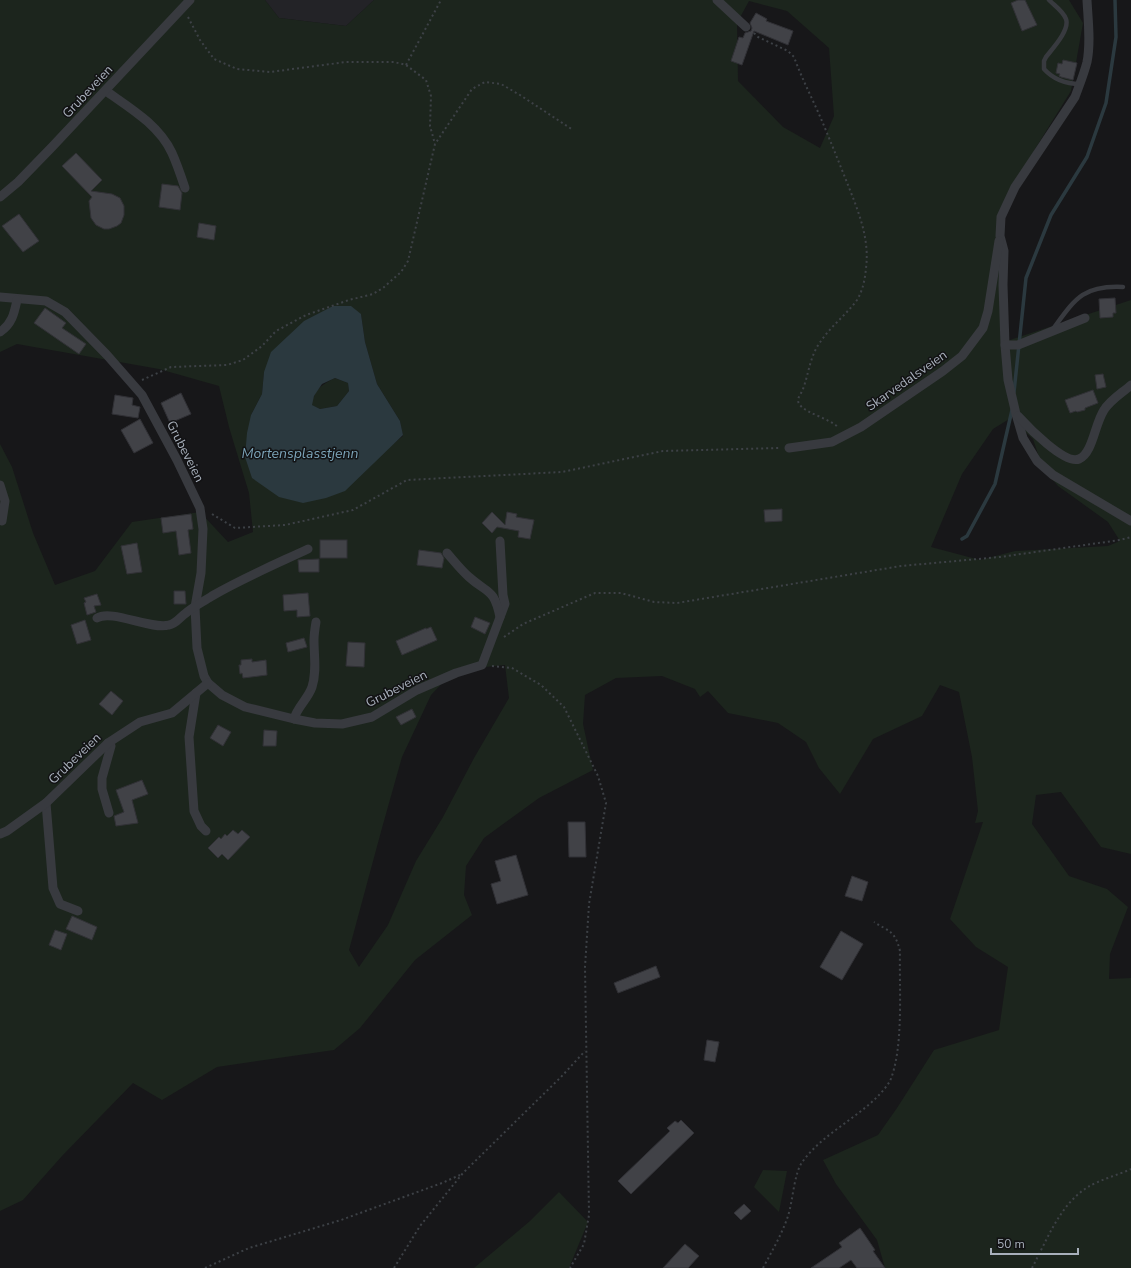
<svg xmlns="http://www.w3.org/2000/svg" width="1131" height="1268" viewBox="0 0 1131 1268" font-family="'Nunito Sans',sans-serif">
<rect width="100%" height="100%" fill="#171719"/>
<path fill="#232327" d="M265,0H374L346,26L279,18Z"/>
<g fill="#1c251d" fill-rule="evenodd">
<path d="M0,0H265L279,18L346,26L374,0H1069L1083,23L1071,91L1035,149L1005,213L1002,279L1007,341L1131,300V854L1101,847L1061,792L1036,795L1032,824L1069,876L1107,889L1128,907L1110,954L1109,979L1131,978V1268H885L877,1240L836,1184L823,1160L878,1135L897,1108L934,1050L999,1030L1008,967L976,947L950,919L983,822L975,823L978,811L972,757L959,692L940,685L922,716L873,739L840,794L819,768L806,742L778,723L728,713L708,691L700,697L695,689L662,676L616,678L585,695L583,724L593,770L539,798L484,838L466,866L464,895L472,915L415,960L360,1028L334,1050L217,1067L162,1100L133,1083L62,1156L23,1200L0,1211V444L12,467L33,533L55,585L95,571L132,522L200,512L228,542L253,532L249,493L229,427L219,386L159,369L17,344L0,352ZM749,1L787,11L829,48L834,116L820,148L783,127L738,81L737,23ZM361,314L365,342L377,384L400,421L403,436L388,448L251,415L262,394L264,372ZM1014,416L1018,425L1033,439L1043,469L1058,486L1108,522L1120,541L1108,546L1015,551L980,560L931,547L962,474L993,429ZM505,665L509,698L474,758L443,817L416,861L388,925L359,967L349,950L382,828L402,757L431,695L455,670Z"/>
<path d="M335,378L348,383L349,391L337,406L320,409L311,405C315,389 321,385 335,378Z"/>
<path d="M763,1170L787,1171L779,1212L754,1187Z"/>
<path d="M559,1192L588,1222L569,1268H474L530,1221Z"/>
</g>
<path fill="#2b393f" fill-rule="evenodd" d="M333,306H351L361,314L365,342L377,384L400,421L403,435L345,491L326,498L303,503L279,497L252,478L245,457L247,433L251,415L262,394L264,372L271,352L304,321ZM335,378L348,383L349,391L337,406L320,409L312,405L314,396L322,384Z"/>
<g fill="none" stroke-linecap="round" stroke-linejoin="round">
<g stroke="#2b393f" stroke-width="3.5">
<path d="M1014,392L1026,278L1051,215L1087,157L1106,103L1116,37L1115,0"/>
<path d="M962,539L967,536L995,484L1012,410"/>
</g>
</g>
<g fill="#414247" stroke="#313136">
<path d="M1018,0H1025L1037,25L1022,31L1011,3Z"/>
<path d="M756,13L767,19L766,21L793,31L788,45L754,31L742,65L731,61L739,37L743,38L745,33L751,31L752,28L750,23Z"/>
<path d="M1063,60L1077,63L1073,80L1061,77L1059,76L1060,74L1056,73L1058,63L1062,64Z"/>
<path d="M76,153L102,180L91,191L112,194L120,198L124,206V215L121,223L117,226L109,229H104L96,225L91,218L89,201L92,197L62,166Z"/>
<path d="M162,184L178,186L182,193L180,210L159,207Z"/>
<path d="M19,214L39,241L23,252L2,226Z"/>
<path d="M199,223L216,226L214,240L197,237Z"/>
<path d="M1115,298L1116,313H1113V317L1100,318L1099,299Z"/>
<path d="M45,308L66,323L62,328L86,344L79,354L34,323Z"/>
<path d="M1103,374L1106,387L1097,389L1095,375Z"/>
<path d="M1093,390L1098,403L1085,408V410L1077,412L1076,411L1070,413L1065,400Z"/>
<path d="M181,393L191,414L170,423L161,403Z"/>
<path d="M115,395L133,398L132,405L140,407L138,418L112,414Z"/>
<path d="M140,419L153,443L134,453L121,430Z"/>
<path d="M782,509V521L765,522L764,510Z"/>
<path d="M492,512L505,525L507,512L517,514L516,517L534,520L530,539L518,537L519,531L497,527L492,533L482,523Z"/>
<path d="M191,514L193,529L188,530L191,553L179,555L176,531L163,533L161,518Z"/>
<rect x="320" y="540" width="27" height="18"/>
<path d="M137,543L142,572L127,574L121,546Z"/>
<path d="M419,550L441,553L444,558L442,568L417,565Z"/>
<path d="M319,559V572H299L298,560Z"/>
<path d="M174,591H185L186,604H174Z"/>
<path d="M308,593L310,616L297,617V610L284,611L283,595Z"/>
<path d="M97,594L101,605L94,606L96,612L87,615L84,603L86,602L84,598Z"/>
<path d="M475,617L490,623L485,634L471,627Z"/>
<path d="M85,620L91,640L77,644L71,625Z"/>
<path d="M431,627L437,640L402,655L396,641L426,628V629Z"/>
<path d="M304,638L307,647L288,652L286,643Z"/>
<path d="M348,642L365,643L364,667L346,666Z"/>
<path d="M252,659V662L266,660L267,675L243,678L242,673L240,674L239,665H241V660Z"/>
<path d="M111,691L123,701L112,715L99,704Z"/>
<path d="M412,709L416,717L401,725L396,717Z"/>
<path d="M218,725L231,732L223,746L210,738Z"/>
<path d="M264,730L277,731L276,746H263Z"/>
<path d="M142,780L148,794L132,800L138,823L116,826L114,816L124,812L116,790Z"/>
<path d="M568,822H585L586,857H569Z"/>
<path d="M233,830L238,834L242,830L250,837L228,860L222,854L218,858L208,848L219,837L221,839L225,834L227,836Z"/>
<path d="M516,855L528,895L497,904L491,884L501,881L495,861Z"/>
<path d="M852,876L868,882L862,901L845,896Z"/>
<path d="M72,916L97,927L92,940L66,929Z"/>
<path d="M55,930L67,934L61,950L49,945Z"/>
<path d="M841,931L863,944L842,980L820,967Z"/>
<path d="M656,966L660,977L618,993L614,983Z"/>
<path d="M707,1040L719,1042L715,1062L704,1060Z"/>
<path d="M681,1120L694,1133L631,1194L618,1181L670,1131L667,1128L675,1121L678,1123Z"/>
<path d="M744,1204L751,1211L741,1220L734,1213Z"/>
<path d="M860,1228L875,1250L873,1251L885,1268H857L851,1260L839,1268H811L842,1247L839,1243Z"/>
<path d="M685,1244L699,1256L688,1268H663Z"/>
</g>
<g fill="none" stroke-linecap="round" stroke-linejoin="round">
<g stroke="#3d4146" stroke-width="2" stroke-dasharray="2 3" stroke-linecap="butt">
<path d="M188,17L200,40L214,59L237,69L270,72L346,62H394L406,65L426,80L431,96L430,126L435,144"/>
<path d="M754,33L758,37L788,51L794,57C802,79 813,100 822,121C830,140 838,160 846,180C857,208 870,237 866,268C865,279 863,290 857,300C846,315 831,326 821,341C810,355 809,373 803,389C801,395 795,399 800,405C807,414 829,418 839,428"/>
<path d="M406,65L441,0"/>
<path d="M142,380L171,367L227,365L243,360L262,346L276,331L306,315L349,300L373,294L383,288L401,272L408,261L435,144L472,89L485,82L501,84L520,95L573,130"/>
<path d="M212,514L235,528L285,525L353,510L407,480L562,472L663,451L780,448"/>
<path d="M504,637L523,624L595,593H621L654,602L677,603L901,566L1000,557L1120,540L1131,537"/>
<path d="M492,666L512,668L541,685L564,707L598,776L606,803L589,904L585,967L589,1215L584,1244L570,1268"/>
<path d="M205,1268L249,1248L341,1220L442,1183L460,1175"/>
<path d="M394,1268L420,1226L463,1173L561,1077L585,1051"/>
<path d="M763,1268C772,1251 782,1234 788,1216C793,1201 794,1172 803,1161C823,1134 856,1119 879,1095C883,1091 887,1086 890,1081C904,1048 899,987 900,951C895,931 890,932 874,922"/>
<path d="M1032,1268C1047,1240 1060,1204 1088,1187C1099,1180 1118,1175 1131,1169"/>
</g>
<g stroke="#383a3f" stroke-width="4.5">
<path d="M1049,0C1055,6 1063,11 1066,19C1070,30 1053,48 1046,57L1044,61V69C1054,80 1065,84 1080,84"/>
<path d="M1053,329C1075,299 1083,285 1123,287"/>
</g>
<g stroke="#383a3f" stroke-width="9">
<path d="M717,0L746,27"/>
<path d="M1087,0C1088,20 1091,42 1087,62C1084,74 1079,86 1075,97L1015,187L1001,217L1000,236L1004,251L1003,285L1005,345L1008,380L1016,414L1023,438L1037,461L1053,475L1131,521"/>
<path d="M106,91C130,108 159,125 172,153C177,164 181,176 185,188"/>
<path d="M0,197L18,182L52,147L190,0"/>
<path d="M0,297L46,301L65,312L107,355L142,395L177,460L200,508L203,529L201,573L195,607L197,648L204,676L208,683L222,695L245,707L294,719L315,723L342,724L372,717L417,690L456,673L482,665L505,604L503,595L500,541"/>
<path d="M0,332C12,324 14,314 17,300"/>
<path d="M1005,345H1018L1085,318"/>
<path d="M1018,416C1028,427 1065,465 1079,459C1084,457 1087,452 1089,448C1095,436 1097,421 1104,410C1110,400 1122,393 1131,385"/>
<path d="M789,448L832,442L861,427L943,371L962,356L983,328L988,311L999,241"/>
<path d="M0,485L5,501L2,521"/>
<path d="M447,553C454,561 461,570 469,577C488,594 494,588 500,617"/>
<path d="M97,618C112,609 150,630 169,625C176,624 180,617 186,613C194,606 203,602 212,596C243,578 276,564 308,549"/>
<path d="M196,693L189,737L194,811L201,826L206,831"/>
<path d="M294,719C297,707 308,699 312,687C317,672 314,656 314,640C314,634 315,628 316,622"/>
<path d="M108,743L111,746L102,778V789L109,813"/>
<path d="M46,803L53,888L60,904L78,911"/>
<path d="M0,834L7,831L46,803L108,743L140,722L172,713L208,683"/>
</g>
</g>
<g text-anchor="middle" stroke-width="3" stroke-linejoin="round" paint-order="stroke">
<g font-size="13" fill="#a8b0bb" stroke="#121214">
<text transform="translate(87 91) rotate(-47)" y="5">Grubeveien</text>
<text transform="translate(906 380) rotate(-35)" y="5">Skarvedalsveien</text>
<text transform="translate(186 451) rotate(63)" y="5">Grubeveien</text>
<text transform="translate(396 688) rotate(-27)" y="5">Grubeveien</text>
<text transform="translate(74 758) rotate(-44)" y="5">Grubeveien</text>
</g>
<g font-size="14" font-style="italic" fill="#7ca4b9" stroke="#121214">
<text x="300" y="458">Mortensplasstjenn</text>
</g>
</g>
<path d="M991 1248v6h87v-6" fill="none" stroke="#a8b0bb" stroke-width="2"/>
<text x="997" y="1248" font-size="12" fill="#a8b0bb" stroke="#121214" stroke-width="3" paint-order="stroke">50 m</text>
</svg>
